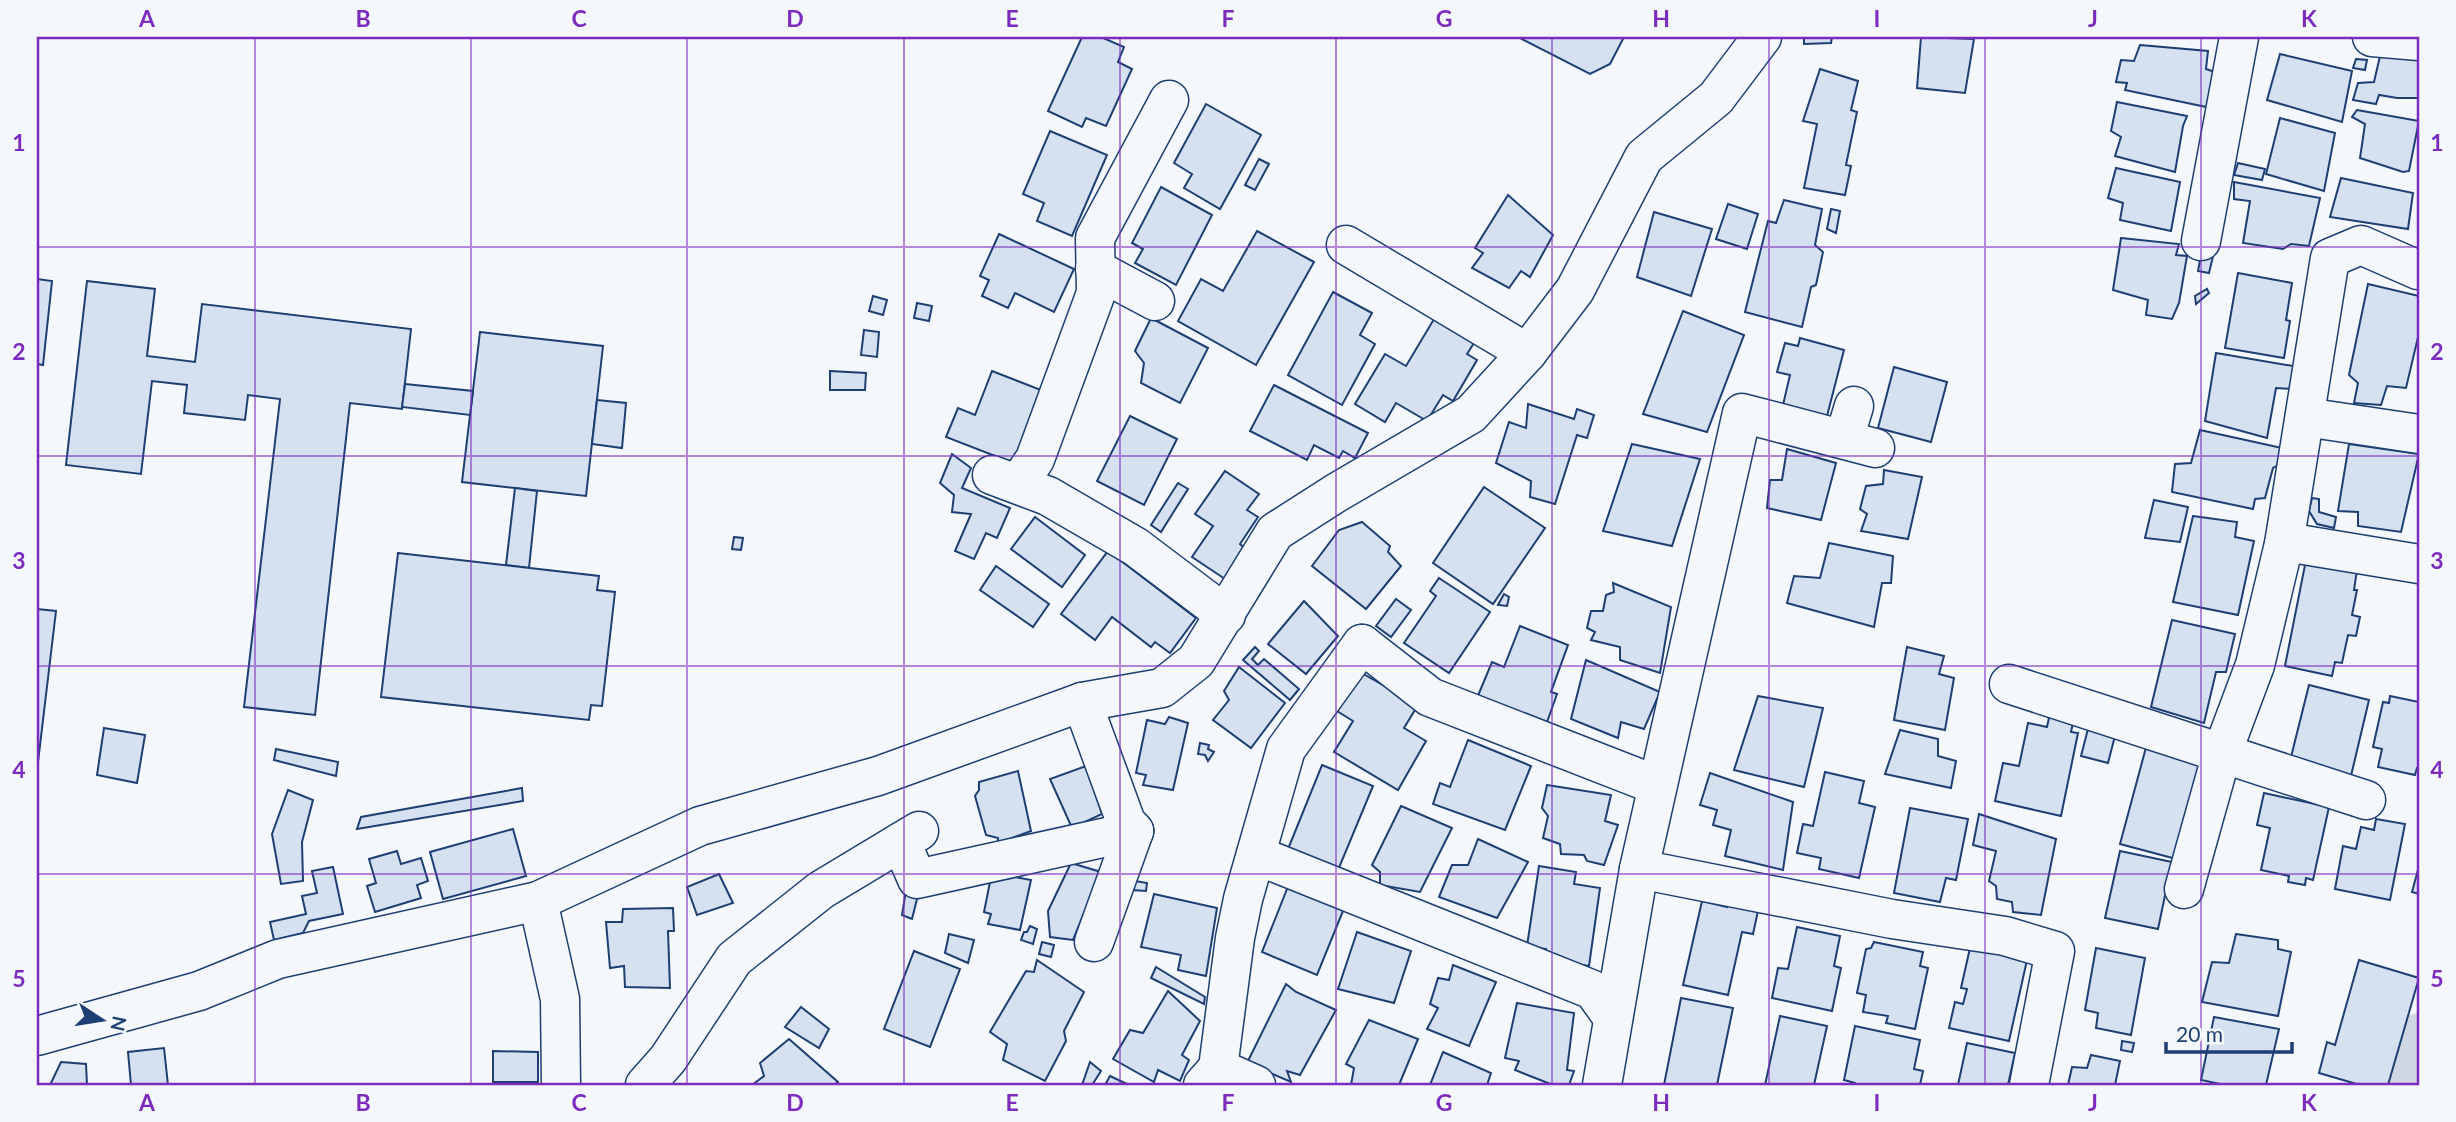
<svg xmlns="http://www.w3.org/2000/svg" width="2456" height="1122" viewBox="0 0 2456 1122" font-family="Lato,sans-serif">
<rect width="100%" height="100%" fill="#f4f7fb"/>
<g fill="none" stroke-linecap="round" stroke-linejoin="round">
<path stroke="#cfd7e4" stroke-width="75" d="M2408,1085L2419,1051"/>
</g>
<g fill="#d5e0f0" stroke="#1d3f73" stroke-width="2">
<path d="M1082,37H1101L1124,47L1118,62L1132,69L1106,126L1086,118L1082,127L1048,111Z"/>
<path d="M1518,37H1624L1610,64L1590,74Z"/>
<path d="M1804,37H1832L1831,43L1804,44Z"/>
<path d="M1921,37L1974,39L1965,93L1917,88Z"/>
<path d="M2140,45L2208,51L2206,69L2215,72L2211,108L2125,90L2127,83L2116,82L2121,60L2134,61Z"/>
<path d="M2280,54L2352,71L2342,122L2267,100Z"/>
<path d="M2380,56L2419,58V98H2397L2379,95L2376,104L2353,100L2358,83L2374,82Z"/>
<path d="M2356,59L2367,60L2365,70L2353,68Z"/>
<path d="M1820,69L1858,81L1851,110L1857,112L1846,165L1851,166L1845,195L1804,188L1817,124L1803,121Z"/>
<path d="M2117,102L2187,116L2183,126L2175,172L2115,156L2121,137L2111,131Z"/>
<path d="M1206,104L1261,135L1220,209L1184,188L1192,174L1174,163Z"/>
<path d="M2357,110L2419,121L2409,171L2403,172L2360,158L2365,124L2352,117Z"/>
<path d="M2280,118L2335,133L2324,191L2266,174Z"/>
<path d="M1050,131L1107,155L1072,236L1037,221L1044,203L1023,194Z"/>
<path d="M1259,159L1269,164L1255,190L1245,185Z"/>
<path d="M2238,163L2265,169L2262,180L2234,175Z"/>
<path d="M2116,168L2180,182L2171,231L2120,220L2123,203L2108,198Z"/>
<path d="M2341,178L2413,193L2408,229L2330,217Z"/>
<path d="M2234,182L2320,198L2309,246L2291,244L2283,249L2243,243L2250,201L2234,199Z"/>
<path d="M1161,187L1212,215L1176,285L1135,263L1143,249L1132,243Z"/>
<path d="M1508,195L1553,235L1530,277L1521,271L1509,288L1472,268L1483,253L1475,248Z"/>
<path d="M1784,200L1822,209L1815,245L1823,252L1816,285L1811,287L1802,327L1745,312L1768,221L1776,223Z"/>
<path d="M1728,204L1758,214L1747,249L1716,239Z"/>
<path d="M1831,209L1840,211L1836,233L1827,229Z"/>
<path d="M1654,212L1712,229L1691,296L1637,277Z"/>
<path d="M1257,231L1314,262L1256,365L1178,321L1201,279L1223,291Z"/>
<path d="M999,234L1074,269L1054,312L1015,293L1008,308L982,296L989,280L980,276Z"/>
<path d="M2121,238L2179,244L2176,255L2187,256L2179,303L2172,319L2146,315L2148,300L2113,290Z"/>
<path d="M2202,250L2214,252L2209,273L2198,271Z"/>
<path d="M2238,273L2292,283L2286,320L2290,321L2284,358L2225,348Z"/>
<path d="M37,279L52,281L43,365L37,364Z"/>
<path d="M87,281L155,289L147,356L195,362L202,304L411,329L402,409L350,403L315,715L244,707L280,399L248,395L245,420L184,413L187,385L152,381L141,474L66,465Z"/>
<path d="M2368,284L2419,296V333L2406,388L2387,386L2381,405L2354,403L2358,383L2349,375Z"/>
<path d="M2207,289L2209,293L2196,304L2195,296Z"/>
<path d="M1333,292L1372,313L1360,335L1375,344L1342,405L1288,375Z"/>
<path d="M873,296L887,300L883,315L869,311Z"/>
<path d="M917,303L932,306L929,321L914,318Z"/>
<path d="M1683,311L1744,335L1707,432L1643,414Z"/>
<path d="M1151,318L1208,348L1180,403L1141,383L1144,363L1135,351Z"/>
<path d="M1434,319L1474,343L1467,354L1477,360L1453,401L1443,395L1427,421L1396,403L1385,422L1355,404L1385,354L1406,366Z"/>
<path d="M864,330L879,332L877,357L861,355Z"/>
<path d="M480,332L603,346L586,496L462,482Z"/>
<path d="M1800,338L1844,350L1827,416L1783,405L1790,375L1777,372L1785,343L1798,346Z"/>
<path d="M2216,353L2299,367L2293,389L2276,388L2267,438L2205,421Z"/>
<path d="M1894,367L1947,382L1931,442L1878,428Z"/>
<path d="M830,371L866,373L865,390H830Z"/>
<path d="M992,371L1041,390L1013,463L946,437L958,408L975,415Z"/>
<path d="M405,384L473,391L470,415L402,407Z"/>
<path d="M1274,385L1368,433L1355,458L1343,451L1339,458L1314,445L1307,460L1250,431Z"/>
<path d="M597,400L626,403L622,448L592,444Z"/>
<path d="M1528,404L1574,419L1577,409L1594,415L1587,438L1577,435L1555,504L1530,497L1531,481L1496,463L1509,422L1526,428Z"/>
<path d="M1130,416L1177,439L1144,505L1097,481Z"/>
<path d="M2200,430L2282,448L2280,464L2273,468L2265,498L2255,499L2253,509L2172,492L2175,464L2191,463Z"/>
<path d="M1632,444L1700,459L1672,546L1603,531Z"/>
<path d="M2349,444L2419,454L2401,532L2358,526V512L2338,511Z"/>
<path d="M1787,449L1836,463L1821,520L1767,508L1770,480H1782Z"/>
<path d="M952,454L971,468L962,488L1010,508L997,538L986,533L974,559L955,551L971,514L952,512L954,495L940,483Z"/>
<path d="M1884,470L1922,477L1908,539L1861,531L1867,514L1860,509L1866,486L1883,484Z"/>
<path d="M1225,471L1259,494L1247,510L1258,517L1240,544L1246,549L1225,579L1192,557L1213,526L1195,514Z"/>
<path d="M1178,483L1188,489L1161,532L1151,525Z"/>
<path d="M1484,487L1545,528L1493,604L1433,563Z"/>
<path d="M515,488L537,491L529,568L506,565Z"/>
<path d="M2312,498L2319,499V512L2336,517L2334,528L2317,524L2309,511Z"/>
<path d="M2154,500L2188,507L2180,542L2145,538Z"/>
<path d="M2193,516L2237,522L2235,537L2254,541L2238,615L2173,602Z"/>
<path d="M1035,517L1085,555L1062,587L1011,549Z"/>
<path d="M1362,522L1390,546L1388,552L1401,566L1366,609L1312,566L1339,530Z"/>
<path d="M734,537L743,538L741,550L732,549Z"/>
<path d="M1829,543L1893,556L1891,583H1882L1874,627L1787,603L1794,576L1820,578Z"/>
<path d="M1108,551L1196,618L1170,653L1155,642L1151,647L1112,617L1095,640L1061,614Z"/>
<path d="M398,553L599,576L597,590L615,592L602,706L591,705L589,720L381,697Z"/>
<path d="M2306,560L2357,570L2354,590H2357L2352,615L2360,617L2356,636L2348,635L2342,663L2335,662L2332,676L2285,666Z"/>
<path d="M996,566L1049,604L1033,627L980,590Z"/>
<path d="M1439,578L1490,612L1449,673L1404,643L1436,596L1430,591Z"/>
<path d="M1613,583L1671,607L1660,673L1620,660V647L1591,640L1595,632L1587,628L1591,611H1603L1606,595L1614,592Z"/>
<path d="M1504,594L1509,597L1507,606L1498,605Z"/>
<path d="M1396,599L1411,610L1391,637L1376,626Z"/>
<path d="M1304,601L1338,636L1306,674L1268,644Z"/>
<path d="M37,609L56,611L38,762L37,761Z"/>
<path d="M2172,620L2235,634L2226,672H2216L2204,723L2151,707Z"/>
<path d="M1520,626L1568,645L1551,692L1557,694L1546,725L1477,698L1492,662L1504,667Z"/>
<path d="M1255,647L1259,651L1252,659L1258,665L1264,659L1299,689L1290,700L1243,660Z"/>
<path d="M1907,647L1944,656L1939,674L1954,678L1945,730L1894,720Z"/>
<path d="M1586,660L1660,692L1644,729L1621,722L1618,738L1571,719Z"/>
<path d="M1239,667L1285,703L1251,748L1213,720L1229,700L1224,691Z"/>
<path d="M1360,672L1418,705L1404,728L1426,741L1398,790L1334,752L1353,721L1337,711Z"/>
<path d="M2309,685L2369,700L2350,780L2289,765Z"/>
<path d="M1758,696L1823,708L1804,787L1734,770Z"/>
<path d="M2390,696L2419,702V768H2417L2415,775L2378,767L2382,749L2373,747L2383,702L2389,703Z"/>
<path d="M2050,713L2074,718L2071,732L2078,733L2061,816L1995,801L2003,763L2019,766L2028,723L2047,727Z"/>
<path d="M1169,717L1188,723L1173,790L1143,785L1146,775L1136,773L1147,720L1165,724Z"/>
<path d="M2089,725L2116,732L2108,763L2081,756Z"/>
<path d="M104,728L145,735L137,783L97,775Z"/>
<path d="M1900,730L1938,739V756L1956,761L1951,788L1885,774Z"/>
<path d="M1468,740L1531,766L1505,830L1433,804L1440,783L1450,787Z"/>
<path d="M2148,740L2207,755L2180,860L2120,844Z"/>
<path d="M1200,743L1209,745L1208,749L1214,752L1208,761L1205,755L1198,754Z"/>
<path d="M276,749L338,762L336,776L274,760Z"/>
<path d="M1322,765L1373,786L1336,875L1286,854Z"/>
<path d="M1086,766L1102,814L1072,828L1050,779Z"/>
<path d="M1018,771L1031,831L998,843V838L986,835L975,796L979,790V782Z"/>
<path d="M1825,772L1864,781L1859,803L1875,807L1859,878L1819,869L1821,858L1797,853L1803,824L1813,826Z"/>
<path d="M1710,773L1793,802L1783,870L1725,856L1731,830L1713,825L1717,810L1700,805Z"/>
<path d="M1547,785L1611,795L1605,821L1618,825L1604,865L1587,861L1584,855L1561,854L1560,844L1543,838L1548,816L1542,808Z"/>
<path d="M522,788L523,801L357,829L361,817Z"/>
<path d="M288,790L313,800L302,842L303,881L281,884L272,834Z"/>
<path d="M2264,793L2329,807L2313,880L2306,878L2305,885L2288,882L2289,876L2261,870L2270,828L2257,825Z"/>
<path d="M1401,806L1452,828L1420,892L1380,885V872L1372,865Z"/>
<path d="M1910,808L1968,819L1956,880L1946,878L1940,902L1894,893Z"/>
<path d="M1979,814L2056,839L2041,915L2013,912L2012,902L1997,899L1996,886L1989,881L1996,851L1973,845Z"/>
<path d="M2376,819L2405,824L2390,900L2335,889L2343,846L2356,849L2361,827L2374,830Z"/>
<path d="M513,829L526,876L443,899L430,852Z"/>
<path d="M1478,839L1528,862L1497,918L1439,897L1452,865H1468Z"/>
<path d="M397,851L401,864L421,858L428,881L417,885L421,898L375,912L367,886L376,883L369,859Z"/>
<path d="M2120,851L2172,862L2158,929L2105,918Z"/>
<path d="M1071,863L1101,872L1073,940L1050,937L1048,911Z"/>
<path d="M1539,866L1576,872L1574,884L1600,888L1589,966L1545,959L1546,949L1527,946Z"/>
<path d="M2419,866V894L2412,892Z"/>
<path d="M333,867L343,914L309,921L303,933L274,940L270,922L306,914L302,896L317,893L312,871Z"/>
<path d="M719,874L733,903L697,915L687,887Z"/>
<path d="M999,874L1031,880L1020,930L988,924L991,914L984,912L991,877Z"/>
<path d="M1135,881L1147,883L1146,891L1132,890Z"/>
<path d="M1289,884L1345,906L1317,975L1262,952Z"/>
<path d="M906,890L918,895L912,919L902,915Z"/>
<path d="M1154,894L1217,908L1206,976L1178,970L1181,955L1141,947Z"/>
<path d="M1728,900L1759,906L1753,934L1742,932L1728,995L1683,985L1702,901L1727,907Z"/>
<path d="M673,908L674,931H668L670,988L625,987L624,966L610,968L606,922H622L623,909Z"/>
<path d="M1030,926L1037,929L1033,944L1021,940L1024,932H1027Z"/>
<path d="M1797,927L1840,936L1834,966L1841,968L1832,1011L1772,998L1778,968L1788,969Z"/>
<path d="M1357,932L1411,951L1394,1003L1338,989Z"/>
<path d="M949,934L974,940L968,963L945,953Z"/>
<path d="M2236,934L2278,940V949L2291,952L2278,1016L2202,1002L2212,962L2229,963Z"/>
<path d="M1042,942L1054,945L1051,957L1039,954Z"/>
<path d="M1874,942L1923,952L1920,966L1928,968L1915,1029L1886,1023L1888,1016L1863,1012L1866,995L1857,993L1866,949L1871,948Z"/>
<path d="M1970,948L2027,960L2009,1041L1949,1028L1955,1002L1963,1004L1967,989L1961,988Z"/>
<path d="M2096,948L2145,958L2131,1035L2096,1028L2098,1013L2085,1010Z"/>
<path d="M914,951L960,969L930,1047L884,1029Z"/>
<path d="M1037,960L1084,992L1064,1031L1066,1041L1045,1081L1003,1060L1007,1044L990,1032L1026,971L1034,972Z"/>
<path d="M2359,960L2419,978L2388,1085H2360L2319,1073L2327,1042L2335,1045Z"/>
<path d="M1453,965L1496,982L1469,1046L1427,1029L1438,1008L1430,1004L1438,978L1449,980Z"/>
<path d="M1156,967L1205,997L1204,1004L1151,978Z"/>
<path d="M1286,984L1296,992L1336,1010L1300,1075L1287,1071L1291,1082L1247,1063Z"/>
<path d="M1168,991L1200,1021L1182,1055L1189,1060L1180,1081L1158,1070L1154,1082L1113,1059L1130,1030L1143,1033Z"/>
<path d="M1681,998L1733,1008L1717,1085H1664Z"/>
<path d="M1517,1003L1574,1013L1567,1070L1574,1071L1569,1085H1553L1515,1070L1519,1061L1505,1058Z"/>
<path d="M801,1007L829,1029L819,1048L785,1027Z"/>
<path d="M1780,1016L1827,1026L1814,1085H1765Z"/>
<path d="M2214,1017L2279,1029L2266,1085H2225L2201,1080Z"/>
<path d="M1369,1020L1418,1039L1399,1085H1351L1354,1068L1346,1064Z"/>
<path d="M1855,1026L1920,1040L1914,1069L1923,1071L1920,1085H1855V1083L1844,1080Z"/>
<path d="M789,1039L838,1082L834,1085H752L764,1076L760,1063Z"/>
<path d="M2122,1041L2134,1043L2132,1052L2121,1050Z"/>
<path d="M1967,1043L2015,1053L2008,1085H1958Z"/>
<path d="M164,1048L168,1085H131L128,1052Z"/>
<path d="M493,1051L538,1052V1082H493Z"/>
<path d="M1443,1052L1491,1073L1487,1085H1430Z"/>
<path d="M2091,1055L2120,1061L2115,1085H2068L2072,1067L2087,1068Z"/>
<path d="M61,1062L86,1064L87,1085H50Z"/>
<path d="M1090,1062L1101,1071L1092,1085H1082Z"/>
<path d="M1110,1076L1129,1085H1105Z"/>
</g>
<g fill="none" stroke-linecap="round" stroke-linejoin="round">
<g stroke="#1d3f73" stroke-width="41">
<g id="street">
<path d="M2372,37L2419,41"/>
<path d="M2201,241L2239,37"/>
<path d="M1346,245L1527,353"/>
<path d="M1095,269L1155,301"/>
<path d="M2305,417L2419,434"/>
<path d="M992,475L1048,496L1136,547L1226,615"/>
<path d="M1018,484L1035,459L1096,293L1095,238L1169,100"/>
<path d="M2284,544H2298L2419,564"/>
<path d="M2009,684L2366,800"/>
<path d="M1082,702L1126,822L1134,831"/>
<path d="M901,842L917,879L1134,831"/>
<path d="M1256,855L1593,990L1613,1018"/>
<path d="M1639,869L1892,919L2005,936L2055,951L2029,1085"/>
<path d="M2184,889L2222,753L2255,665L2284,544L2330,258L2361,245L2418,270L2419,268"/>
<path d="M538,901L560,999L561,1085"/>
<path d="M1094,942L1134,831"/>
<path d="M37,1036L199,991L278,959L538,901L700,826L878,776L1082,702L1162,688L1196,661L1275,532L1336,493L1471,414L1527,353L1575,290L1644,157L1716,98L1762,37"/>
<path d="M645,1085L668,1059L734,959L821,890L919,831"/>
<path d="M1203,1085L1218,1068L1235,938L1243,899L1286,749L1362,644"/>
</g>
</g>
<g stroke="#1d3f73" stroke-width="41">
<g id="secondary">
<path d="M1844,439L1854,406"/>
<path d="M1362,644L1430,697L1656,785"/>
<path d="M1218,1068L1256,1085"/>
<path d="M1602,1085L1639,869L1742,413L1875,448"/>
</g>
</g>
<use href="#street" stroke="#f4f7fb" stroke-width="38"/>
<use href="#secondary" stroke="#f4f7fb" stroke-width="38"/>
</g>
<path fill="none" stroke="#7b2cbf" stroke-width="2" stroke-opacity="0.55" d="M255,37V1085M471,37V1085M687,37V1085M904,37V1085M1120,37V1085M1336,37V1085M1552,37V1085M1769,37V1085M1985,37V1085M2201,37V1085M37,247H2419M37,456H2419M37,666H2419M37,874H2419"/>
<rect width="2456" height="1122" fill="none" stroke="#f4f7fb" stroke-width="77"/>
<g transform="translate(102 1020) rotate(102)" stroke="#f4f7fb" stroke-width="5" paint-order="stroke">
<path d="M0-5L12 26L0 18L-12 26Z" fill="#1d3f73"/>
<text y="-10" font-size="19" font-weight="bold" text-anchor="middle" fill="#1d3f73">N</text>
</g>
<path d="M2166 1042v10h126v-10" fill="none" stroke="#1d3f73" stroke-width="3.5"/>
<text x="2176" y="1042" font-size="21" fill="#1d3f73" stroke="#f4f7fb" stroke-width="5" paint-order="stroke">20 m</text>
<rect x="38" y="38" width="2380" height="1046" fill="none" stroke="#7b2cbf" stroke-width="2.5"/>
<g font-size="23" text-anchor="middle" font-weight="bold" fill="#7b2cbf">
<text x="147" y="27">A</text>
<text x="363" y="27">B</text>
<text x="579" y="27">C</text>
<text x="795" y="27">D</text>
<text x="1012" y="27">E</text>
<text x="1228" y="27">F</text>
<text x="1444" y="27">G</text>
<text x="1661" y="27">H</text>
<text x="1877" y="27">I</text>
<text x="2093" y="27">J</text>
<text x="2309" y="27">K</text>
<text x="19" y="151">1</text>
<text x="2437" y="151">1</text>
<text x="19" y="360">2</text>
<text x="2437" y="360">2</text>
<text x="19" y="569">3</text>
<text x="2437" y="569">3</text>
<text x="19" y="778">4</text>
<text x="2437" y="778">4</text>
<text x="19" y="987">5</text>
<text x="2437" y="987">5</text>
<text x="147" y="1111">A</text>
<text x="363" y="1111">B</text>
<text x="579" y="1111">C</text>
<text x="795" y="1111">D</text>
<text x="1012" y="1111">E</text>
<text x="1228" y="1111">F</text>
<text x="1444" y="1111">G</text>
<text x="1661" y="1111">H</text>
<text x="1877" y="1111">I</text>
<text x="2093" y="1111">J</text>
<text x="2309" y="1111">K</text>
</g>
</svg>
